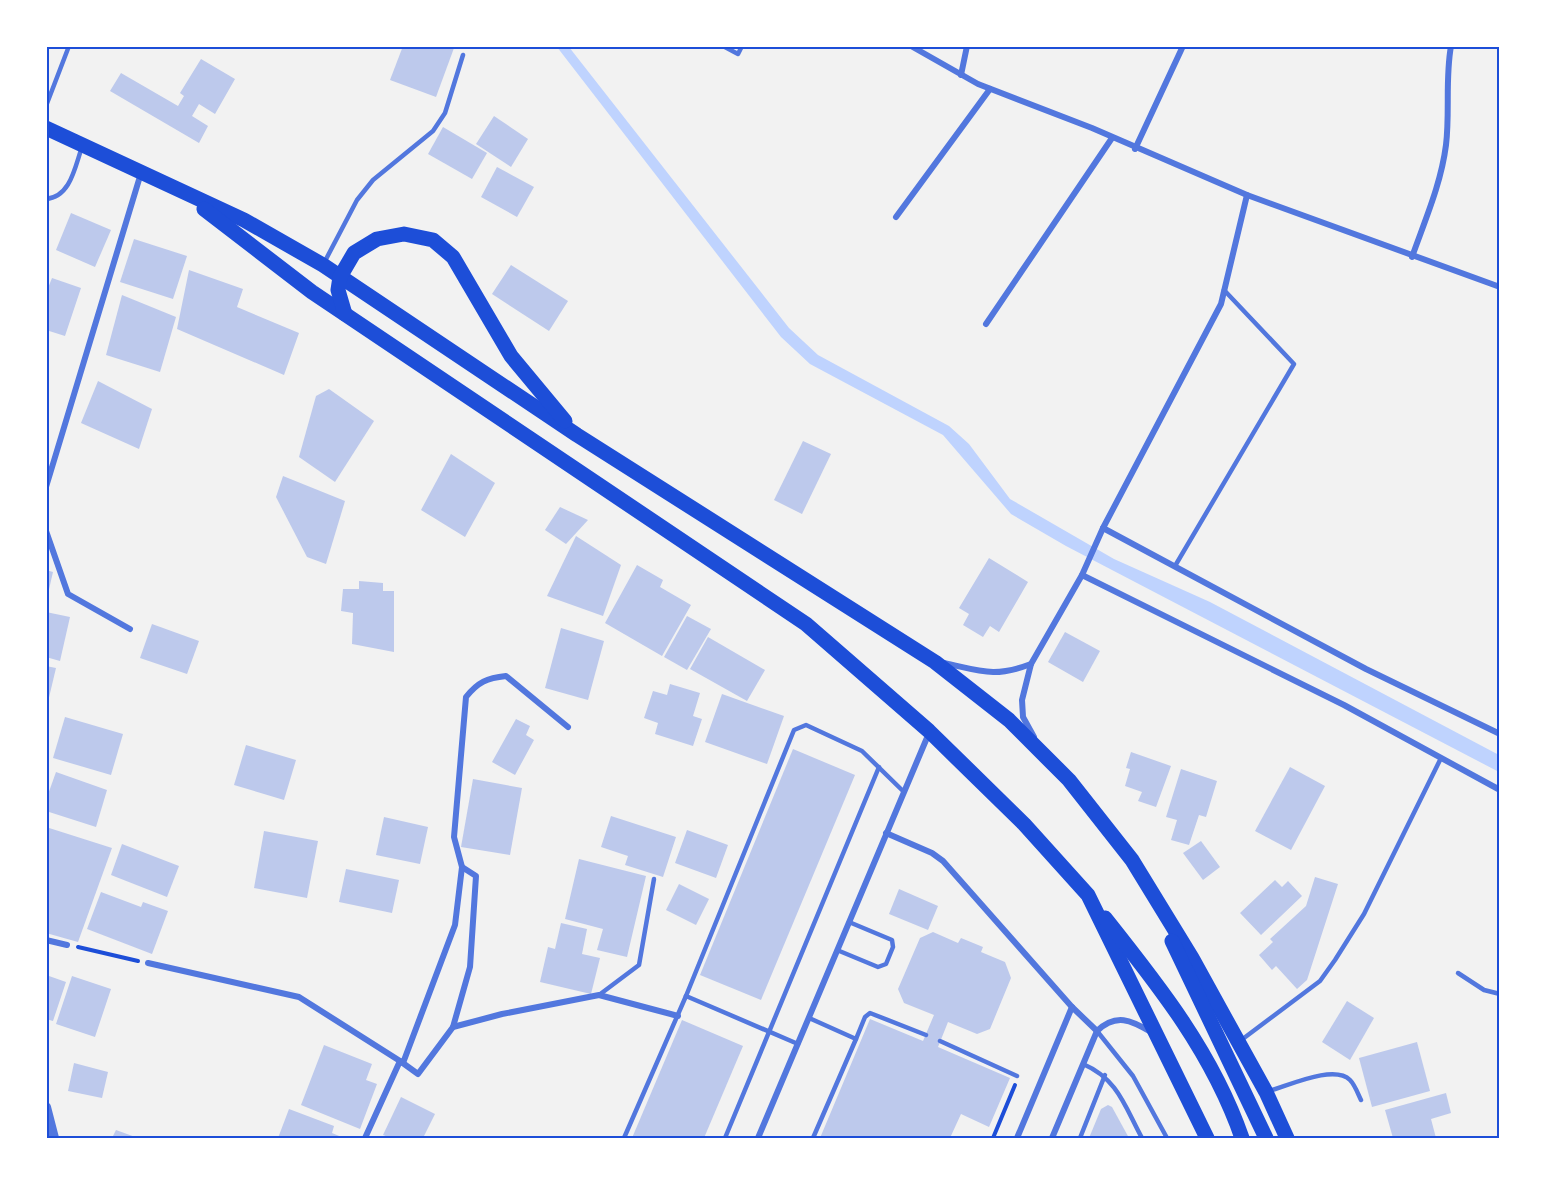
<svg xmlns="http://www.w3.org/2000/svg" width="1546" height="1185" viewBox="0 0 1546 1185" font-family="'Alegreya Sans',sans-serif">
<rect width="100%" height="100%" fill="#f2f2f2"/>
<path fill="#bfd3fe" d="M557,47H569L789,328L818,355L949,426L969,444L1010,499L1114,559L1210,602L1499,755V772L1066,546L1011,514L943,435L810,364L781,337Z"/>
<g fill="#bdc9ec">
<path d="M403,46L454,48L436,97L390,80Z"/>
<path d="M201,59L235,79L215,114L199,104L192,116L208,126L199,143L110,91L121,73L178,106L184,96L180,93Z"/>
<path d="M494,116L528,139L511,167L476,144Z"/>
<path d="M443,127L487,153L472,179L428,154Z"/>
<path d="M497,167L534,187L517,217L481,197Z"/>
<path d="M71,213L111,230L95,267L56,250Z"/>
<path d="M134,239L187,256L173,299L120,282Z"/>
<path d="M511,265L568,301L549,331L492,294Z"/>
<path d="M189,270L243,289L237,307L299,333L284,375L177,329Z"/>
<path d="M52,278L81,288L65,336L46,330V293Z"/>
<path d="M122,295L176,317L160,372L106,355Z"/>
<path d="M98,381L152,409L139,449L81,423Z"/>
<path d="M329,389L374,421L335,482L299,457L316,396Z"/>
<path d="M803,441L831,454L802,514L774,500Z"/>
<path d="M451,454L495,483L465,537L421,510Z"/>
<path d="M283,476L345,501L326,564L307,557L276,497Z"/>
<path d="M560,507L588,520L566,544L545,530Z"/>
<path d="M576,536L621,565L603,616L547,596Z"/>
<path d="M989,558L1028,582L999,632L990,626L983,637L963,625L969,614L959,608Z"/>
<path d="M637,565L663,580L660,587L691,605L662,656L605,623Z"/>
<path d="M46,570L53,572L47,598H46Z"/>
<path d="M359,581L383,583V591H394V652L352,644L353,613L341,611L343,589H359Z"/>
<path d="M46,612L70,617L60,661L46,657Z"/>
<path d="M687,616L711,629L687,670L664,657Z"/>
<path d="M152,624L199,641L187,674L140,658Z"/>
<path d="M561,628L604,641L588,700L545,688Z"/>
<path d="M1065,632L1100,651L1083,682L1048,662Z"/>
<path d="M708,637L765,670L747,701L690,669Z"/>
<path d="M46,666L56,668L47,706H46Z"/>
<path d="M670,684L700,693L693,716L702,719L693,746L655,734L658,723L644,718L653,691L667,695Z"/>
<path d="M722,694L784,716L767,764L705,742Z"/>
<path d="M65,717L123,734L111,775L53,758Z"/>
<path d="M516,719L530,726L526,735L534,740L515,775L492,762Z"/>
<path d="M246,745L296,760L284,800L234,785Z"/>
<path d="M793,749L855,775L761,1000L700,975Z"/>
<path d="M1131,752L1171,766L1156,807L1138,801L1142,792L1125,786L1130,769L1126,768Z"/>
<path d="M1290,767L1325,786L1291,850L1255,831Z"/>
<path d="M1181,769L1217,781L1206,817L1199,815L1189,845L1171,840L1177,820L1166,817Z"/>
<path d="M56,772L107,790L96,827L46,811V800Z"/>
<path d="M473,779L522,788L510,855L461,847Z"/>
<path d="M611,816L676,837L663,877L625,865L628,856L601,847Z"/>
<path d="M384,817L428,827L420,864L376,855Z"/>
<path d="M46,827L112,848L78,942L46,933Z"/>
<path d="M687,830L728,845L716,878L675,863Z"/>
<path d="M264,831L318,841L307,898L254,888Z"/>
<path d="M1201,841L1220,867L1203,880L1183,853Z"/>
<path d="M122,844L179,866L167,897L111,875Z"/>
<path d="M579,859L646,876L627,957L597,950L603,929L565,919Z"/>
<path d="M346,869L399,880L392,913L339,902Z"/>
<path d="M1315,877L1338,884L1307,980L1297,989L1276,966L1272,970L1259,955L1273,942L1270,939L1306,906Z"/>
<path d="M1275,880L1282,887L1288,881L1302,896L1261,935L1240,913Z"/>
<path d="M679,884L709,899L696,925L666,910Z"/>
<path d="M899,889L938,906L928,930L889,914Z"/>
<path d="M101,892L141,907L143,902L168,911L152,954L87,929Z"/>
<path d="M561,923L587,929L582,954L600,958L591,994L540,982L548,947L555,949Z"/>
<path d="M933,932L958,943L961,938L983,947L981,952L1005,962L1011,978L990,1029L977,1034L948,1022L938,1047L1010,1078L989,1127L961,1114L950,1138H820L870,1019L923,1041L934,1015L904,1003L898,989L920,938Z"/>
<path d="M49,976L66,982L53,1021L46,1019Z"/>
<path d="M72,976L111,989L95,1037L56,1024Z"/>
<path d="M1347,1001L1374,1018L1350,1060L1322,1042Z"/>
<path d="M682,1020L743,1046L704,1138H632Z"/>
<path d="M1417,1042L1430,1091L1372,1107L1359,1058Z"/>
<path d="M324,1045L372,1064L366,1080L377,1084L360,1129L301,1105Z"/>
<path d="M74,1063L108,1072L102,1098L68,1091Z"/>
<path d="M1446,1093L1451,1113L1431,1119L1436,1138H1393L1385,1110Z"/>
<path d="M401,1097L435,1114L423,1138H391L383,1135Z"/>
<path d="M1108,1105L1112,1107L1129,1138H1089L1101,1109Z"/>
<path d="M289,1109L334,1126L332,1133L344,1138H278Z"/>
<path d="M116,1130L138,1138H112Z"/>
</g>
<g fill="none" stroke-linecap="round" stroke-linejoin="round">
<g stroke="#1d4ed8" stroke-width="4">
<path d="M78,947L138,961"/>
<path d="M993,1138L1015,1085"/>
</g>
<g stroke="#5277de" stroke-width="4.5">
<path d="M723,46L738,54L742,46"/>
<path d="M46,106L69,46"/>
<path d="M46,199C71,197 75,166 82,147"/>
<path d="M324,263L357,200L373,180L433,131L445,113L463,55"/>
<path d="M1175,566L1294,364L1224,290"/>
<path d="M837,950L878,967L886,964L893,947L892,940L849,922"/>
<path d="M1458,973L1484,990L1500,994"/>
<path d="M599,995L639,965L654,879"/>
<path d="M686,996L798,1044"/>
<path d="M809,1018L856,1039L813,1138"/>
<path d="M1097,1031L1133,1076L1167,1138"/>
<path d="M856,1039L865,1017L870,1013L926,1035"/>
<path d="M940,1041L1017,1076"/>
<path d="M1240,1041L1320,981L1335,960L1364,914L1441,758"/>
<path d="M1083,1064C1118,1079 1125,1107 1142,1138"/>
<path d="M1269,1091C1288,1086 1334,1064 1350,1080C1355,1085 1358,1094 1361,1100"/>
<path d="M624,1138L686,996L794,730L806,725L862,751L904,792"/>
<path d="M725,1138L879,767"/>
<path d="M1080,1138L1105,1075"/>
</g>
<g stroke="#5277de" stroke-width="6">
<path d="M911,46L978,84L1092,128L1247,195L1500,287"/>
<path d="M961,75L967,46"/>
<path d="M1135,149L1183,46"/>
<path d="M896,217L990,89"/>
<path d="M1412,257C1425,220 1441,184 1446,145C1450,112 1445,79 1451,46"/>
<path d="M986,324L1112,138"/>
<path d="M46,487L141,173"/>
<path d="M1103,528L1366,669L1500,734"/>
<path d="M46,531L68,594L130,629"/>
<path d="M1082,575L1344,705L1500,790"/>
<path d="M944,663C981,671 994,678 1031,664"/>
<path d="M1034,737L1023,717L1022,700L1031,664L1082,575L1103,528L1221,304L1247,195"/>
<path d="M886,833L932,853L943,861L1072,1007L1097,1031"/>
<path d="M46,940L67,945"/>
<path d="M148,963L299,997L400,1061"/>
<path d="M453,1027L470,967L476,876L462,867L454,837L466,697C478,682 487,678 506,676L568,727"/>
<path d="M403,1063L455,925L462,867"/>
<path d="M365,1138L400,1061L418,1074L453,1027L502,1014L599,995L678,1016"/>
<path d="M758,1138L929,733"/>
<path d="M1017,1138L1072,1007"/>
<path d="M1052,1138L1097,1031C1116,1013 1131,1020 1151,1032"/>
</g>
<path stroke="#5277de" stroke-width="10" d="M46,1107L54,1138"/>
<g stroke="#1d4ed8" stroke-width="15">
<path d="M46,128L244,220L323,265L577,435L935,662L1009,720L1069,780L1132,860L1192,958L1266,1092L1287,1138"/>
<path d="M204,209L312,292L806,624L929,731L1024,824L1088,895L1207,1138"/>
<path d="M345,314L338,290L340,277L354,253L377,239L404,234L433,240L453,257L511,356L565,421"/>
<path d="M1105,918C1160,987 1213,1054 1242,1138"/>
<path d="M1172,941L1266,1138"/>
</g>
</g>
<rect width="1546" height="1185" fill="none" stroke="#ffffff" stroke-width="96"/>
<rect x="48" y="48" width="1450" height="1089" fill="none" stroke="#1d4ed8" stroke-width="2"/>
</svg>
